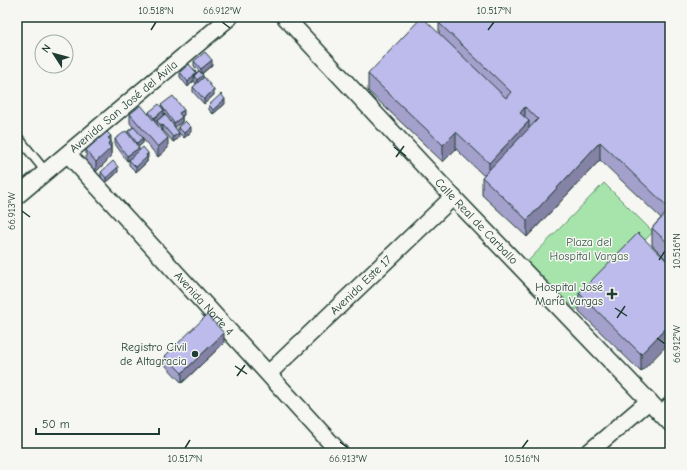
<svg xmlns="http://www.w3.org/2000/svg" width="687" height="470" viewBox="0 0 687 470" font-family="'Comic Neue',sans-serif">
<rect width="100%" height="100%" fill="#f6f6f2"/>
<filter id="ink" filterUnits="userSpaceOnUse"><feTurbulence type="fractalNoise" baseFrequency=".025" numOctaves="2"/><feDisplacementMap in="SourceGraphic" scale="8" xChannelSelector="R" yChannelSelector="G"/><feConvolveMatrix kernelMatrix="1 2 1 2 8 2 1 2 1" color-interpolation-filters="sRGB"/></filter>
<g filter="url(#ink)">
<path fill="#a6e4ab" stroke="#629070" d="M604,183L653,232L576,310L527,262Z"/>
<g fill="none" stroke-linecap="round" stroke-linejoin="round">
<g stroke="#1f3d34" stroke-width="11">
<g id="service">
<path d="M17,136L46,172"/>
<path d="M659,411L670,400"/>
</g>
</g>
<g stroke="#1f3d34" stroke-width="19">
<g id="minor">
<path id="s1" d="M285,17L453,197L670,423"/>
<path id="s2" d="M68,154L340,453"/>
<path id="s3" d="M17,196L230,17"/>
<path id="s4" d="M269,373L453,197"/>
<path d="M588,453L649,401"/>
</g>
</g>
<use href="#service" stroke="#f6f6f2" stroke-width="8"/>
<use href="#minor" stroke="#f6f6f2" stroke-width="16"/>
</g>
<g fill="#a3a0cb" stroke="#1f3d34" fill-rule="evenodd">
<path d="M670,17V263L652,245V228L661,218L600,160L527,237L482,195V177L484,176L456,149L443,162L368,91V74L439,34V23Z"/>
<path d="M194,61L212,65L202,74L203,78L214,95L204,104L193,92V87L196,84L194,81L188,87L180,77V72L196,73L199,71L194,66Z"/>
<path d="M225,104L213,114L209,110V105Z"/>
<path d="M161,105L184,115L182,117V122L175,127L179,138L173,142L163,130L162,131L168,148L158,157L143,139V143L138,147L139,151L148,158L147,159V162L136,172L129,165V160L127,161L115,144V139L128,133V131L133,127L130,123V114L149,115V112L161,107ZM164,113L165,114L157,121V125L154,122L164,115Z"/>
<path d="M178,127L191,132L184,138L178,132Z"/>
<path d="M111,141V157L96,172L86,160V150Z"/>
<path d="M101,172H118L106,183L101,177Z"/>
<path d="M670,264L641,372L579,311V293Z"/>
<path d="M224,343L182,383L165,365V356Z"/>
</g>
<g fill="#8482a5" stroke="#1f3d34">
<path d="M212,60V65L201,74V69Z"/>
<path d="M196,72V77L194,76V81L188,87V82Z"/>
<path d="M203,75V80L197,85V80Z"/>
<path d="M214,90V95L204,104V99Z"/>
<path d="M225,99V104L213,114V110Z"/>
<path d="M525,107V125L520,113Z"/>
<path d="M164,110V115L154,123V118Z"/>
<path d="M184,110V115L179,118V113Z"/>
<path d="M182,117V122L174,128V123Z"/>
<path d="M529,121V139L489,181V163Z"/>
<path d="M163,125V130L161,131V126Z"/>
<path d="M191,127V132L184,138V133Z"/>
<path d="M456,132V149L443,162V145Z"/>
<path d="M179,133V138L173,142V137Z"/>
<path d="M111,136V157L96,172V162L108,138Z"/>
<path d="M143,138V143L137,148V143Z"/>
<path d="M168,138V148L158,157V147Z"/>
<path d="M600,142V160L527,237V220Z"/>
<path d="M139,148V153L127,161V156Z"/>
<path d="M148,153V158L147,159V162L136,172V167Z"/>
<path d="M118,167V172L106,183V178Z"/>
<path d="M670,324V342L641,372V354Z"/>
<path d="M224,333V343L182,383V373Z"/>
</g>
<g fill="#bdbaec" stroke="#1f3d34">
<path d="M422,17L506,98L511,92L439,23L444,17H670V245L652,228L670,209L600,142L527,220L482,177L538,119L525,107L520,113L529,121L489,163L456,132L443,145L368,74Z"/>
<path d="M205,52L212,60L201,69L194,61Z"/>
<path d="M189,64L196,72L188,82L180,72Z"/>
<path d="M199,71L203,75L197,80L194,76Z"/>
<path d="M204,77L214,90L204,99L193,87Z"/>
<path d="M221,94L225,99L213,110L209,105Z"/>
<path d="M173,96L184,110L179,113L182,117L174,123L161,105Z"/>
<path d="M159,104L164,110L154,118L149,112Z"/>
<path d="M141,105L168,138L158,147L130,114Z"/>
<path d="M165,114L179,133L173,137L163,125L161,126L157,121Z"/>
<path d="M185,121L191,127L184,133L178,127Z"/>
<path d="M134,127L143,138L137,143L128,131Z"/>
<path d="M126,131L139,148L127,156L115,139Z"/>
<path d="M107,132L111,136L108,138L111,141L108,144L111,148L96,162L86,150Z"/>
<path d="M143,147L148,153L146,155L147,157L136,167L129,160Z"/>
<path d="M113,161L118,167L106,178L101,172Z"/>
<path d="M638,233L670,264V324L641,354L579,293Z"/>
<path d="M207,315L224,333L182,373L165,356Z"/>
</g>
</g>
<path fill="none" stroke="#1f3d34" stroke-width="1.5" d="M222,22L230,28M151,30L156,22M488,30L494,22M394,147L406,156M396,157L404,146M22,211L30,217M659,260L665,251M615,308L627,316M617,318L625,306M657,338L665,344M235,366L247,374M237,376L245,365M340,442L348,448M185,448L190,440M522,448L528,440"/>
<g fill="#1f3d34" stroke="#f6f6f2" stroke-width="1.5">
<path d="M610 288h4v4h4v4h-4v4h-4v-4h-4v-4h4z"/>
<circle cx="195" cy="354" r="4"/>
</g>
<g text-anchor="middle" stroke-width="3" stroke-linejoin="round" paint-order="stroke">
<g font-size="12" fill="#1f3d34" stroke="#f6f6f2">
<text dy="4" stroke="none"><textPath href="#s3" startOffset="139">Avenida San José del Ávila</textPath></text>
<text dy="4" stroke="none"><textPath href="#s1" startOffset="280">Calle Real de Carballo</textPath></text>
<text dy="4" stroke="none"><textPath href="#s4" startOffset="127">Avenida Este 17</textPath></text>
<text dy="4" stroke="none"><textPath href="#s2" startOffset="202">Avenida Norte 4</textPath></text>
</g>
<g font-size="12" fill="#3a5e4c" stroke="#f6f6f2">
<text x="589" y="246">Plaza del<tspan x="589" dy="14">Hospital Vargas</tspan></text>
</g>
<g font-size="12" fill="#1f3d34" stroke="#f6f6f2" text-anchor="end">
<text x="603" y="291">Hospital José<tspan x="603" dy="14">María Vargas</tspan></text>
<text x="187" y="351">Registro Civil<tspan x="187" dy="14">de Altagracia</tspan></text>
</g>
</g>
<rect width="687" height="470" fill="none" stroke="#f6f6f2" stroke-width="44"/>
<g transform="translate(54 54) rotate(306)"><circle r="19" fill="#f6f6f2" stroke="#a0aca6"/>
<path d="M0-3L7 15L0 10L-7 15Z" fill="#1f3d34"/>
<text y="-6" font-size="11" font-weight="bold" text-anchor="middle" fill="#1f3d34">N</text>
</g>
<path d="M36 428v6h123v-6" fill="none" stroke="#1f3d34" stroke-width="2"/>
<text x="42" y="428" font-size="12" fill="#1f3d34" stroke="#f6f6f2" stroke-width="3" paint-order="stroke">50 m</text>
<rect x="22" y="22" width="643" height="426" fill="none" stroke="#1f3d34" stroke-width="1.5"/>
<g font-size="10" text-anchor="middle" fill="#1f3d34">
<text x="156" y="14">10.518°N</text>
<text x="222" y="14">66.912°W</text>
<text x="494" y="14">10.517°N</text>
<text transform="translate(11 211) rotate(-90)" y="4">66.913°W</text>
<text transform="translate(676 251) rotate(-90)" y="4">10.516°N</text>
<text transform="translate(676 344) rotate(-90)" y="4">66.912°W</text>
<text x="185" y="462">10.517°N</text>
<text x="348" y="462">66.913°W</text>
<text x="522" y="462">10.516°N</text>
</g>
</svg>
